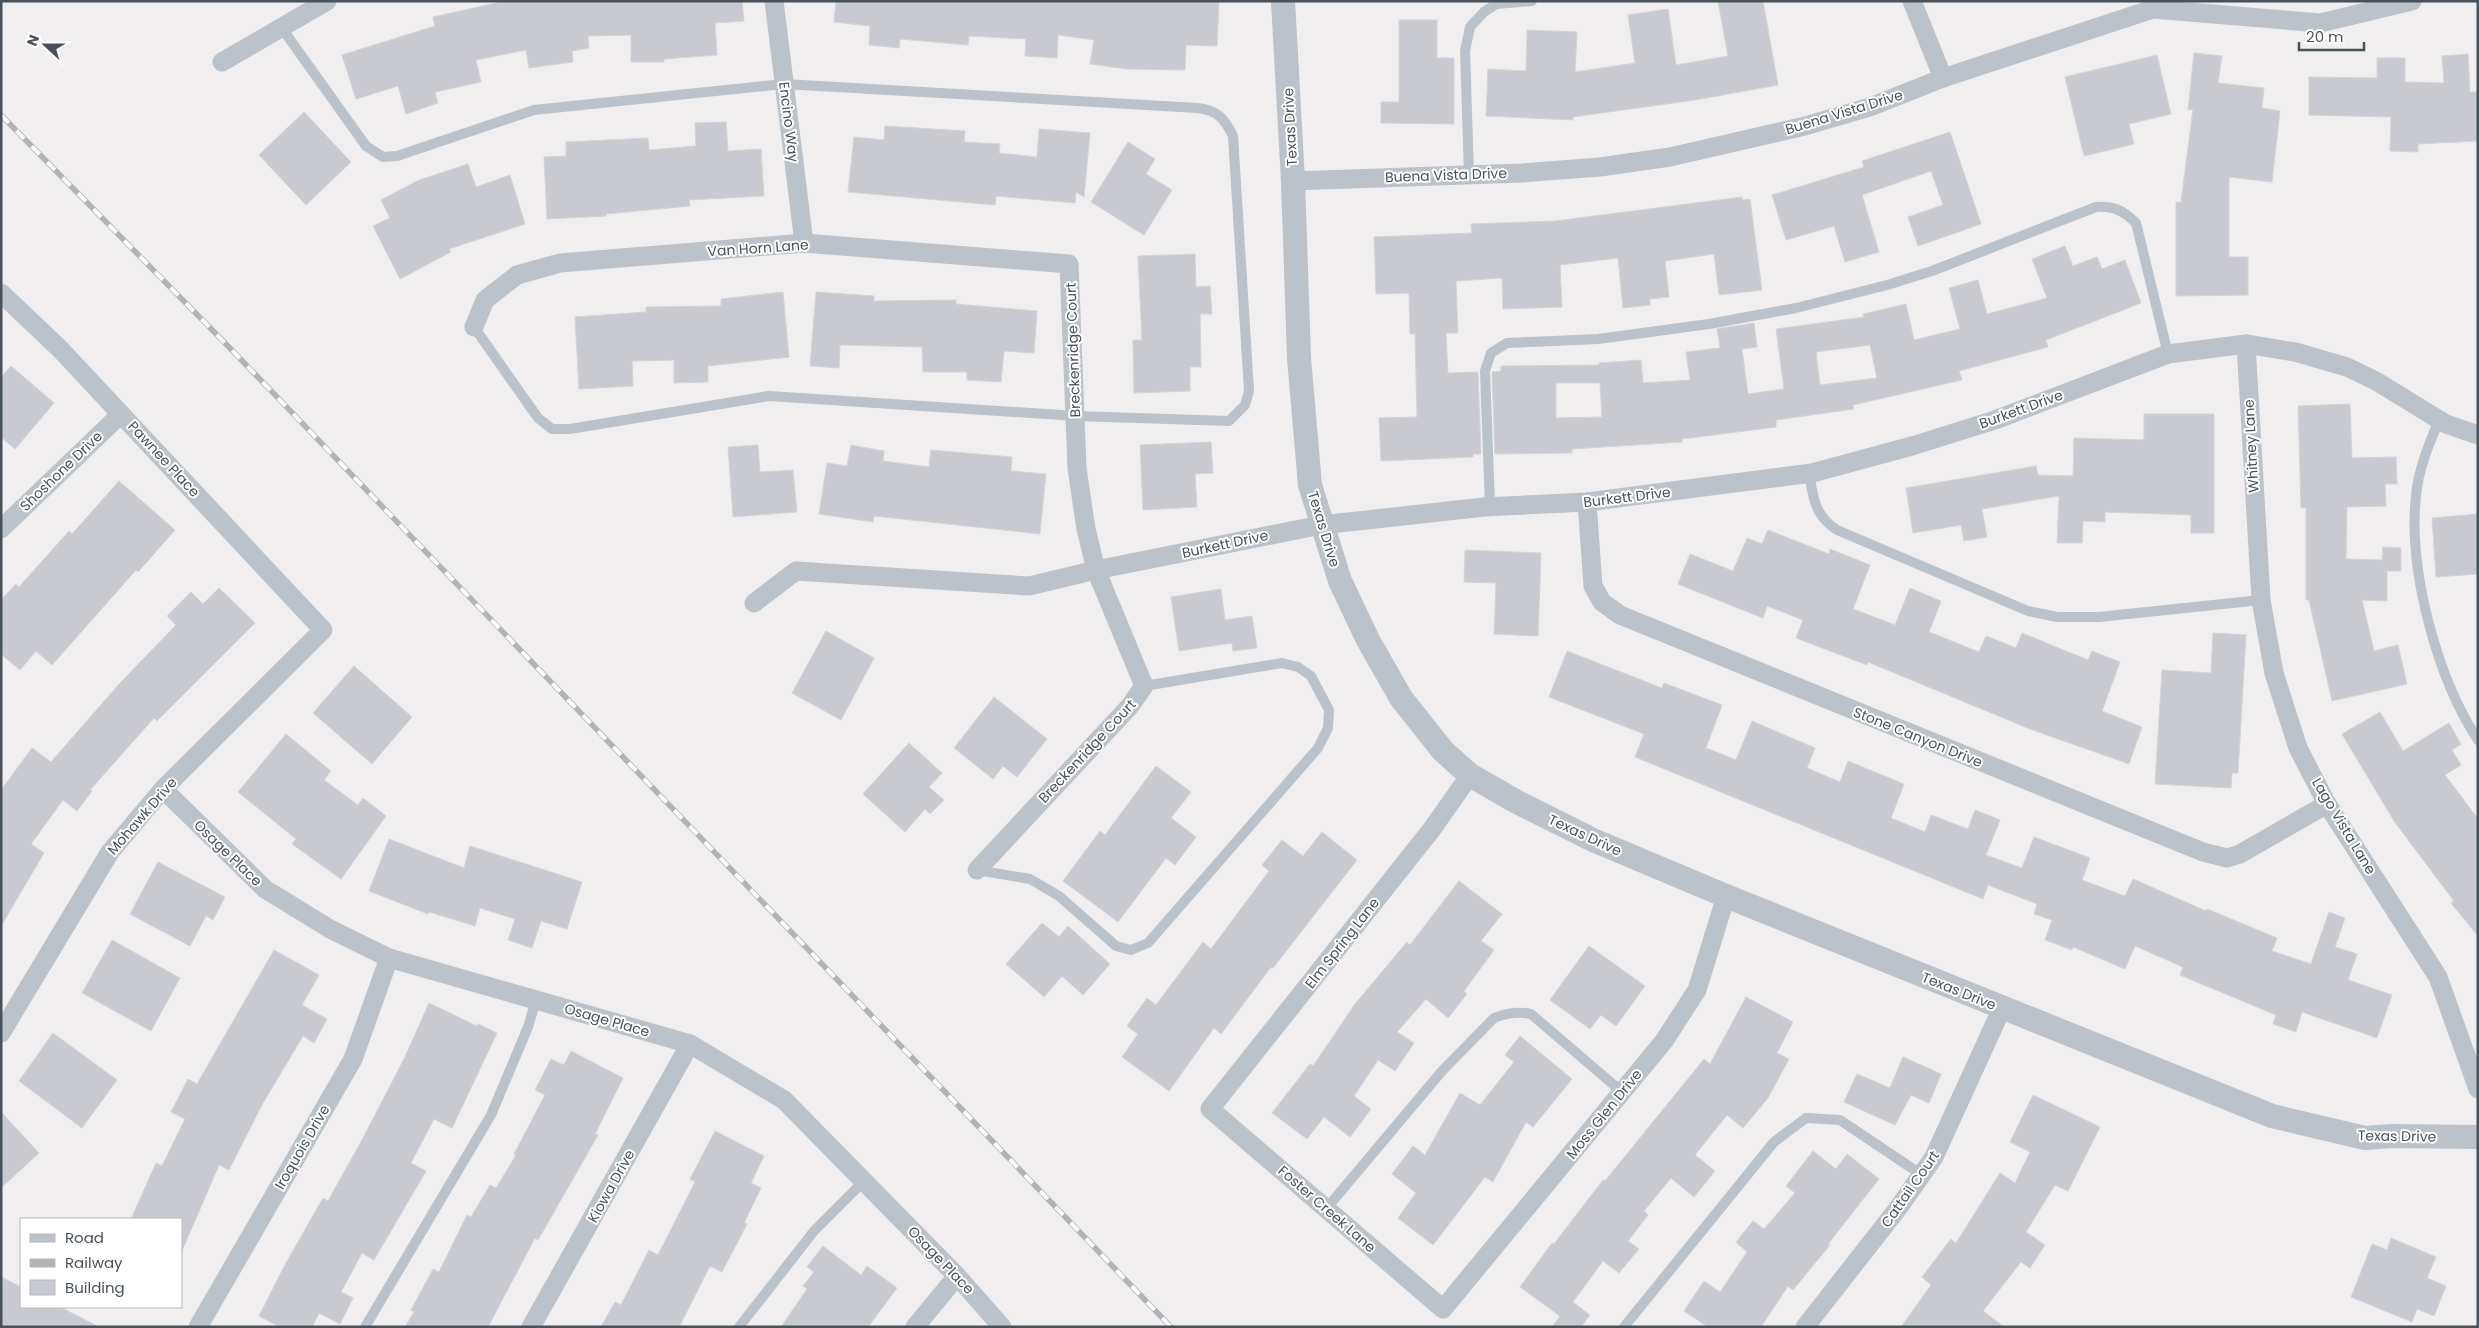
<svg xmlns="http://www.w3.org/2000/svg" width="2479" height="1328" viewBox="0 0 2479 1328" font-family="Poppins,sans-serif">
<rect width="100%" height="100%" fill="#f0eeee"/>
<g fill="#c9cad0" stroke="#d3d4d9" fill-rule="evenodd">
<path d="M505,1H742L744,21L715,23L717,55L664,59V62H631V35L588,36L589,48L572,51L573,62L529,68L526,50L476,60L481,82L435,92L438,103L406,114L398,86L356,99L342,55L435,26L433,17Z"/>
<path d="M836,1H1219L1217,46L1186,45L1185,70L1127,69L1090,64L1094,40L1058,35L1057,58L1025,56L1026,39L969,36L968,45L900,39L899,48L869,45L870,26L834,22Z"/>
<path d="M1718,1H1763L1778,85L1695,100L1573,117V120L1486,116L1488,69L1526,71L1527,30L1577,32L1575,72L1635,63L1628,15L1668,9L1676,65L1728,56Z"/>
<path d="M1399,20H1437V58H1454V124L1381,123V102H1399Z"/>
<path d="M2194,53L2222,56L2218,83L2264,88L2262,108L2280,111L2272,182L2229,177V257H2248V295L2176,296V202H2181L2193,109L2188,110Z"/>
<path d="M2468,54L2470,92H2478V141L2418,144V152L2390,151L2391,117L2309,115V77L2377,78V58H2405V82L2444,83L2442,56Z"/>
<path d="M2157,55L2171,114L2129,124L2134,144L2084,156L2065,77Z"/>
<path d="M304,112L351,162L306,205L259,155Z"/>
<path d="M726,122L728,151L761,149L764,196L689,200L690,206L606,214V216L547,219L544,157L566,156V142L648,138L649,150L696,146L695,123Z"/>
<path d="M885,126L965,131L964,142L1000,144L999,153L1037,157L1039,129L1090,133L1084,197L1076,192L1075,203L996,196L995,205L848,192L854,137L884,140Z"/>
<path d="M1950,132L1981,224L1918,246L1908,217L1943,205L1931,171L1862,195L1879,252L1845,262L1834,226L1786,240L1772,195L1864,167L1862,161Z"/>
<path d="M1128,142L1155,159L1146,174L1172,190L1144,235L1091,202Z"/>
<path d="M468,164L476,187L510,175L525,224L449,249L451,252L400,279L373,226L390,218L381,200L419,180Z"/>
<path d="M1742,197V200L1750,199L1762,290L1719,295L1714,254L1665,261L1669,297L1650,299V305L1623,308L1618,258L1560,265L1562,307L1503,309L1502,278L1456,281L1458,333H1446L1448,373L1478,372L1481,454H1473V457L1381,461L1379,418L1417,417L1415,334H1410L1409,293L1376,294L1374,237L1472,233L1471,224L1555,221Z"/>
<path d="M2065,246L2073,266L2097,257L2102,269L2125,260L2141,303L2046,340L2048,347L1959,371L1962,380L1853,405L1854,409L1776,420V427L1682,439V442L1572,449V453L1495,454L1492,372L1501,371V366L1599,365V363L1641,360L1643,383L1690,380L1686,352L1720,348L1717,329L1754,323L1757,347L1742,349L1748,394L1784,389L1776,329L1864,317L1863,314L1906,304L1914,340L1960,329L1949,288L1978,280L1987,314L2047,298L2032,259ZM1870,345L1877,378L1820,385L1816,352ZM1556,383H1600L1602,417L1556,418Z"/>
<path d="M1195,254L1196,287L1210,286L1212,314H1200L1201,367H1190V391L1134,393L1133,340H1142L1138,256Z"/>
<path d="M783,292L789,357L708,366V382L674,383V360L632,361L633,386L579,389L575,317L646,312V307L721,306V299Z"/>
<path d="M816,292L874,296V301L956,300V304L1037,311L1034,353L1004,351L1001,382L967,380V372H923L922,347L840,345L839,368L810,366Z"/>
<path d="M11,366L54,403L15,449L1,437V377Z"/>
<path d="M2350,404L2352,458L2396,457L2397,484H2385L2386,506L2347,507L2346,559L2382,560L2383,547L2401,548V571H2387V601L2362,600L2374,651L2398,645L2407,684L2332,701L2309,600H2306V508H2301L2298,406Z"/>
<path d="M2144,414H2214V533H2191V515L2105,512V522L2083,521L2082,543H2057L2059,496L1982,509L1987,537L1964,541L1961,525L1913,533L1906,488L2036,466L2038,475L2073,476L2074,438L2144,440Z"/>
<path d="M1211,442L1213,473L1195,474L1197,507L1143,510L1140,445Z"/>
<path d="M758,445L760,472L793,470L797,512L733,517L728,447Z"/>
<path d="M851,445L884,451L883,461L929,467L931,450L1012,457L1011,471L1046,474L1040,534L874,516L873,522L819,514L827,463L847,466Z"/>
<path d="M119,481L175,530L138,572L136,570L52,665L36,651L20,670L1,654V600L16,584L19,587L69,531L72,534Z"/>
<path d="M2478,514V574L2436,577L2432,518Z"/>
<path d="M1768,530L1829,554L1830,549L1870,565L1853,609L1895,625L1910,588L1941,601L1929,632L1979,652L1986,636L2016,648L2022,633L2088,660L2092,651L2120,662L2102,711L2142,727L2129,764L2030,729L1868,662L1867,665L1796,638L1803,620L1767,606L1763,618L1678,584L1690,554L1733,571L1747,538L1762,544Z"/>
<path d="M1465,550L1541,553L1538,636L1494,634L1496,583L1464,582Z"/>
<path d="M219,588L255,623L157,721L154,718L90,790L92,791L77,811L63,800L31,844L44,853L1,926V790L32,748L51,762L120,683L176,625L167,616L191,592L203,604Z"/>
<path d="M1221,589L1225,620L1252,616L1257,648L1233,651L1232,643L1179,651L1171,597Z"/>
<path d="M826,631L874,658L841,720L792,693Z"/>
<path d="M2213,633L2246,635L2238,773H2232L2231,788L2155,784L2162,670L2211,673Z"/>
<path d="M1567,651L1662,688L1664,683L1722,705L1706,748L1736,760L1752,721L1815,748L1807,768L1840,782L1848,761L1904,784L1891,818L1925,832L1931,815L1968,829L1975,810L2000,820L1986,855L2022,868L2034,837L2090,858L2082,880L2125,896L2133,879L2206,911L2207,909L2277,938L2272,951L2311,964L2329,912L2345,918L2335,947L2357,954L2348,980L2392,995L2377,1038L2302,1012L2296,1032L2273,1024L2276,1015L2180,975L2183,967L2135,946L2125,969L2073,947L2072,950L2045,940L2052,920L2034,914L2037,904L1988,885L1983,899L1635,757L1644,734L1549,697Z"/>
<path d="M354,666L412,717L372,764L313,713Z"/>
<path d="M994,697L1047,739L1017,777L1003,766L993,779L954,748Z"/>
<path d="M2380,712L2403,751L2449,723L2461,744L2452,750L2461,765L2445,775L2478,819V936L2451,903L2454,901L2394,821L2342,734Z"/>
<path d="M286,734L331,771L324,780L358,805L363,798L386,816L341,879L292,844L296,839L238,792Z"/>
<path d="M909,743L942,773L929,787L944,800L930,814L925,809L905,832L863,794Z"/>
<path d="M1156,766L1191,792L1171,818L1196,837L1175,865L1166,858L1118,922L1063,881L1100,831L1105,835Z"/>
<path d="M1322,832L1357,860L1273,968L1271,967L1221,1034L1214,1028L1169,1091L1122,1057L1138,1034L1127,1026L1147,998L1156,1005L1203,942L1211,949L1269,871L1262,865L1282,840L1303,856Z"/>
<path d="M389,839L464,868L470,846L582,882L567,929L541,921L532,948L508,940L515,919L480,908L475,926L429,912L428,914L369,891Z"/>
<path d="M158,862L225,897L213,920L206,916L190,946L130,914Z"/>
<path d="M1459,881L1502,914L1481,941L1494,950L1464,991L1467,994L1448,1018L1426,999L1397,1032L1414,1043L1395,1071L1378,1060L1354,1096L1371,1109L1350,1137L1324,1117L1307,1139L1272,1113L1310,1064L1313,1066L1355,1004L1407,942L1410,945Z"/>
<path d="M1042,923L1059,937L1068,926L1110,964L1083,995L1062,976L1044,997L1006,964Z"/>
<path d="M112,940L180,978L151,1031L82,993Z"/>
<path d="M1589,946L1645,986L1616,1026L1601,1015L1590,1029L1550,1000Z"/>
<path d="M274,950L319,975L302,1005L327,1019L314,1043L303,1036L263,1103L229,1170L219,1165L181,1253V1219H131L156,1163L162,1166L185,1119L171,1112L188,1079L197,1084Z"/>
<path d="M1746,997L1793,1022L1777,1053L1789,1059L1768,1098L1743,1128L1727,1115L1695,1155L1715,1171L1694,1197L1671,1178L1644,1211L1648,1215L1628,1241L1639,1249L1619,1273L1603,1261L1573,1302L1590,1315L1581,1327H1552L1560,1316L1520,1287L1552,1243L1554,1244L1603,1180L1605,1181L1704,1059L1710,1064Z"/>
<path d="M429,1003L477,1026L478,1024L497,1033L452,1128L434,1119L411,1163L426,1171L374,1260L362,1253L341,1292L353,1298L340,1324L319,1313L312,1327H280L259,1316L286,1263L323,1198L328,1201L363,1138L404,1059Z"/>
<path d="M53,1033L117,1080L82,1128L19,1081Z"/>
<path d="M1520,1036L1572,1079L1533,1127L1526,1122L1493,1182L1485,1177L1433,1245L1398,1218L1416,1193L1392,1174L1413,1146L1425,1155L1460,1093L1480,1105L1514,1062L1505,1055Z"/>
<path d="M571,1051L623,1078L595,1134L598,1135L538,1240L535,1238L488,1327H405L414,1312L411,1310L433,1269L439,1272L467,1215L471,1217L490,1185L496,1188L516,1155L514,1154L545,1095L535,1090L551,1059L564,1065Z"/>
<path d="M1903,1057L1941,1074L1929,1103L1911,1095L1895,1125L1844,1102L1857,1074L1890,1088Z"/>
<path d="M2033,1095L2100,1127L2068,1191L2055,1185L2026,1232L2045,1245L2030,1268L2021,1262L1983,1311L2004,1327H1901L1931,1285L1922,1277L1951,1239L1956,1243L2000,1173L2015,1183L2030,1152L2010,1142Z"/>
<path d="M1,1112L39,1153L1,1188Z"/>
<path d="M715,1131L764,1156L751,1183L761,1188L744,1223L747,1224L722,1272L710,1266L679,1327H601L615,1302L621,1305L649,1250L658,1255L695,1182L690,1179Z"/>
<path d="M1813,1151L1836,1169L1847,1154L1879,1179L1828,1244L1830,1245L1793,1290L1788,1286L1761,1327H1708L1684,1311L1704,1281L1720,1292L1747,1252L1736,1242L1753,1221L1764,1229L1795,1193L1786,1186Z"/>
<path d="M2391,1238L2436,1257L2427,1278L2446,1286L2434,1316L2417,1309L2412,1322L2351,1297L2372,1244L2387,1250Z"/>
<path d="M823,1246L861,1275L867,1266L897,1288L868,1327H781L807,1289L803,1286L814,1272L807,1267Z"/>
<path d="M1,1277L21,1287V1307H60L99,1327H1Z"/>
</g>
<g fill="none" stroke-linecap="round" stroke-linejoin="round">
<g stroke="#bbc2c9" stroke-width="10">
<path d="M281,27L366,146L383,157L397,156L534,110L784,84L1198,108C1217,110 1225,119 1233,136L1249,391L1245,405L1229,421L1076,416L769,396L570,429H552L538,418L474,327"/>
<path d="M1469,174L1465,51L1470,27L1484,12L1496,4L1532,1"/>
<path d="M2439,420C2429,444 2418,470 2416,496C2408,570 2437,678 2478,740"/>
<path d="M1809,473C1813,498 1815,516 1837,530L2028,611L2057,617H2099L2261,600"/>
<path d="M1490,507L1485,371L1491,353L1507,343L1598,339L1709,324L1796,308L1887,285L1932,271L2096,207C2114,206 2123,210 2136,223L2168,354"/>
<path d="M977,870L1030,879L1059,896L1116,946L1131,950L1148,943L1318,748L1328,728L1329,710L1311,676L1298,667L1282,663L1144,686"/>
<path d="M1326,1209L1442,1071L1494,1018C1506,1013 1518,1011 1531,1014L1622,1092"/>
<path d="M365,1327L491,1115L528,1027L536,1000"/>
<path d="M739,1327L814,1231L864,1181"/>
<path d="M1624,1327L1774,1142L1806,1118L1840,1120L1922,1175"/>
</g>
<g stroke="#bbc2c9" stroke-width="19">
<path d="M774,1L804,243"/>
<path d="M1912,1L1943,78"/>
<path d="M222,62L327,1"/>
<path d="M1293,181L1522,173L1600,167L1670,157L1805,126L1870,107L1943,78L2153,9L2320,23L2412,1"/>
<path d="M1,293L60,349L323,630L163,789L110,852L1,1033"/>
<path d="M474,327L485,300L517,275L560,263L804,243L1069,264L1077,468L1086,529L1096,570L1144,686L1130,706L977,870"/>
<path d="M2246,344L2261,600L2274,673L2298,748L2327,804L2438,977L2478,1089"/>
<path d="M1587,502L1593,586L1602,602L1620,615L2203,852L2227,858L2240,854L2327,804"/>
<path d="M1,529L121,414"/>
<path d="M754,603L796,571L1029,586L1096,570L1321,525L1484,507L1587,502L1812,473L1912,446L1995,420L2168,354L2246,344L2295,352L2347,367L2376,381L2446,424L2478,435"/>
<path d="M1470,775L1432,829L1210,1109L1443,1309L1664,1041L1697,990L1726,896"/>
<path d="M163,789L265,889L330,929L389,958L690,1044L784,1100L957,1276L1002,1327"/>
<path d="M198,1327L353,1059L389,958"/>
<path d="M531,1327L690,1044"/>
<path d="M915,1327L957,1276"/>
<path d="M1805,1327L1899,1207L1934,1157L2002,1008"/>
</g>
<path stroke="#bbc2c9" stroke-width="24" d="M1283,1L1293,181L1299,358L1310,485L1340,581L1368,640L1401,698L1443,751L1470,775L1517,802L1593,840L1726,896L2272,1116L2365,1138L2393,1136L2478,1137"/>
<g stroke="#b1b3b7" stroke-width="5.5">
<path id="rail" d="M1,115L227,345L1171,1327"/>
</g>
<use href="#rail" stroke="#fff" stroke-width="4" stroke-dasharray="11" stroke-linecap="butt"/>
</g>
<g text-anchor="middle" stroke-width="4" stroke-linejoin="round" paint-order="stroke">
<g font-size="14" fill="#495159" stroke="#fff">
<text transform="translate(1844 112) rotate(-17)" y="5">Buena Vista Drive</text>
<text transform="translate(789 122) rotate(83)" y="5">Encino Way</text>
<text transform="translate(1290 127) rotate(-93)" y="5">Texas Drive</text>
<text transform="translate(1446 175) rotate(-2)" y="5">Buena Vista Drive</text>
<text transform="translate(758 248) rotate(-4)" y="5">Van Horn Lane</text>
<text transform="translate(1073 350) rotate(-92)" y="5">Breckenridge Court</text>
<text transform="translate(2021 409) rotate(-20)" y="5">Burkett Drive</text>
<text transform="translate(2251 446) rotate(-93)" y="5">Whitney Lane</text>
<text transform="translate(164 459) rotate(47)" y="5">Pawnee Place</text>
<text transform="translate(61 471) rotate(-44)" y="5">Shoshone Drive</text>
<text transform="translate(1627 497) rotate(-7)" y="5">Burkett Drive</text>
<text transform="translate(1324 529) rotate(73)" y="5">Texas Drive</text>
<text transform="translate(1225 544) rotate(-12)" y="5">Burkett Drive</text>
<text transform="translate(1918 737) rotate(22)" y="5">Stone Canyon Drive</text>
<text transform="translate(1087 751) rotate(-47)" y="5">Breckenridge Court</text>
<text transform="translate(142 816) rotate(-49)" y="5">Mohawk Drive</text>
<text transform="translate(2344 826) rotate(59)" y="5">Lago Vista Lane</text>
<text transform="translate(1585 835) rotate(25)" y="5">Texas Drive</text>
<text transform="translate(228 853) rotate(44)" y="5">Osage Place</text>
<text transform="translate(1342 943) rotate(-52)" y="5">Elm Spring Lane</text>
<text transform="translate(1959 991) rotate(22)" y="5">Texas Drive</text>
<text transform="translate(607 1020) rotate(16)" y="5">Osage Place</text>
<text transform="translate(1604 1114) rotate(-51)" y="5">Moss Glen Drive</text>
<text transform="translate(2397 1136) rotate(1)" y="5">Texas Drive</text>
<text transform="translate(302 1147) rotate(-60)" y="5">Iroquois Drive</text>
<text transform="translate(611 1186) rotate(-61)" y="5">Kiowa Drive</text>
<text transform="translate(1910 1189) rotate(-55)" y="5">Cattail Court</text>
<text transform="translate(1327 1209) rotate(41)" y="5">Foster Creek Lane</text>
<text transform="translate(941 1260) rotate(46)" y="5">Osage Place</text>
</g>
</g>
<rect width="2479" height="1328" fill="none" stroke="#495159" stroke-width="5"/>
<rect x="20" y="1218" width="162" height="90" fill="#ffffff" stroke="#b6b9bd"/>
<rect x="30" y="1234" width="25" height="8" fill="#bbc2c9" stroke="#b6b9bd"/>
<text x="65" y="1243" font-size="15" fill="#495159">Road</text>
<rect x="30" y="1259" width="25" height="8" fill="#b1b3b7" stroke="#b6b9bd"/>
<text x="65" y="1268" font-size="15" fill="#495159">Railway</text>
<rect x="30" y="1280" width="25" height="15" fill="#c9cad0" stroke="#b6b9bd"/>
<text x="65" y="1293" font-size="15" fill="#495159">Building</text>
<g transform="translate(45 45) rotate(291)" stroke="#ffffff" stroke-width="4" paint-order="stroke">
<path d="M0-4L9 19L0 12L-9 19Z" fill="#495159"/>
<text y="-8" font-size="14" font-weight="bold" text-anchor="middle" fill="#495159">N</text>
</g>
<path d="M2299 42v8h65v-8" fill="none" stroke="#495159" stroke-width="2.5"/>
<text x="2306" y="42" font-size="15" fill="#495159" stroke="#ffffff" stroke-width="4" paint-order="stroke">20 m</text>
</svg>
